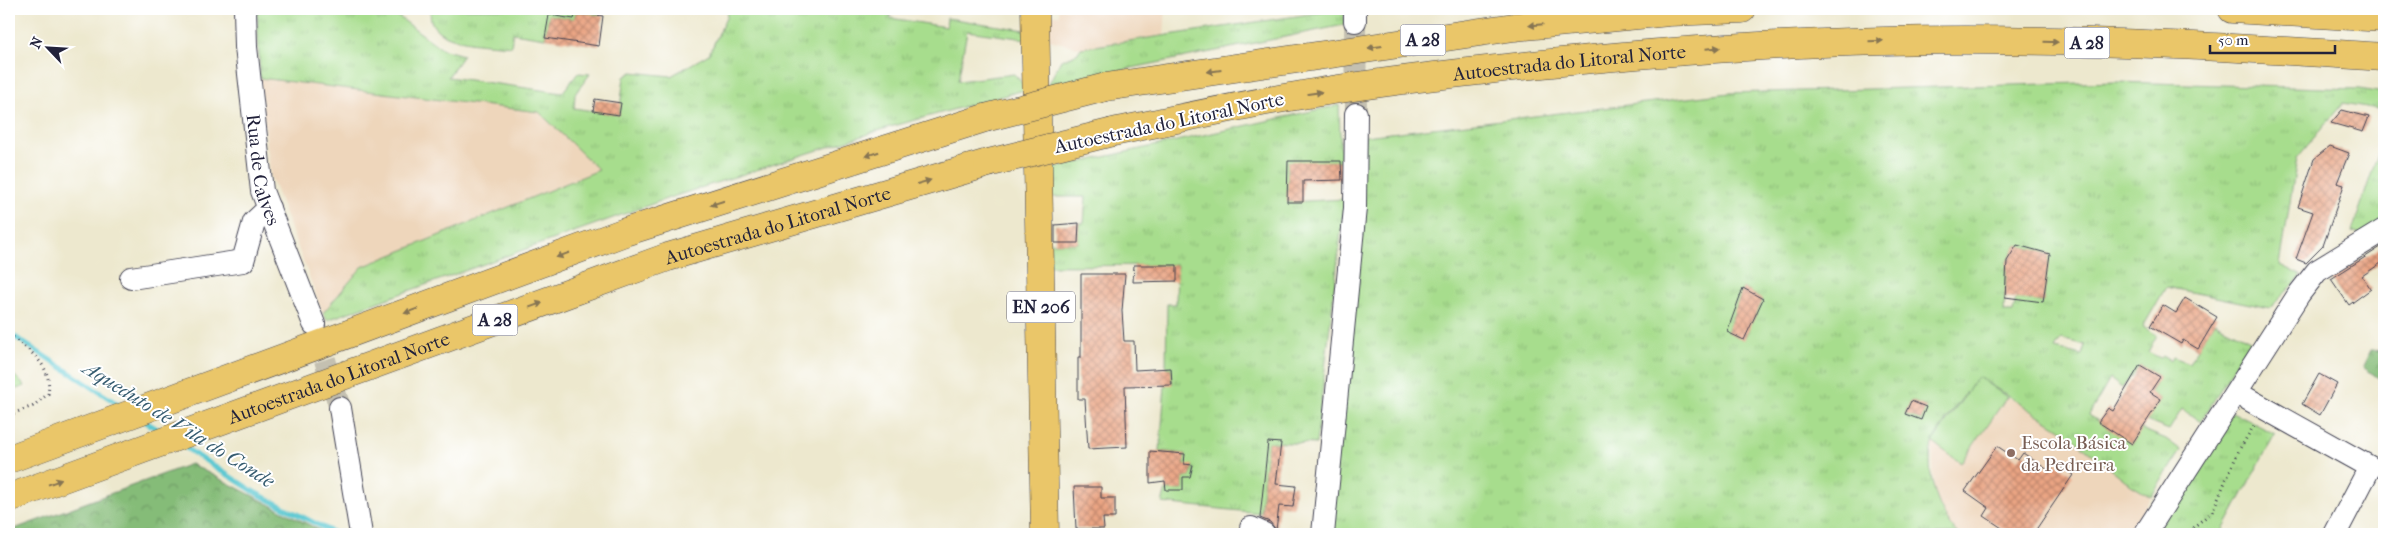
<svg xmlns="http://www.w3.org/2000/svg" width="2393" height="543" viewBox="0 0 2393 543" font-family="'IM FELL French Canon',serif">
<defs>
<pattern id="grass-tufts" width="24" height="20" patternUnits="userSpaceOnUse" patternTransform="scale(1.25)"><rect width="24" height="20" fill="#a7dd8d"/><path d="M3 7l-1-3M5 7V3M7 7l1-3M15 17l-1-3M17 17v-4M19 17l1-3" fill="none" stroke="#8fbd7b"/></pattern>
<pattern id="forest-crowns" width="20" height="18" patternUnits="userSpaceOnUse" patternTransform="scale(1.25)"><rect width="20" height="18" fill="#85bc78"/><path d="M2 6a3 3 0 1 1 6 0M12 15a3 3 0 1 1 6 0" fill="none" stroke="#6c9864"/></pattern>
<pattern id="building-cross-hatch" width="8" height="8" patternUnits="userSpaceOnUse" patternTransform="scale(1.25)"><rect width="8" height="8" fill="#eaa483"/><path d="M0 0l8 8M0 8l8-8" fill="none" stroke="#bd856c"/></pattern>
</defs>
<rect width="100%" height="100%" fill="#fff"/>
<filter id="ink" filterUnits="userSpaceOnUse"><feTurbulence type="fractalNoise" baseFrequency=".02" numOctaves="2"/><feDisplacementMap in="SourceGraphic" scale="10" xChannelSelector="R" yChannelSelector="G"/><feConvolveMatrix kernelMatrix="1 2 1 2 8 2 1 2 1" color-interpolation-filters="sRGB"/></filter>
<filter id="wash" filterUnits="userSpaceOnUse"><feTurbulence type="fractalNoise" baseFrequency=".0096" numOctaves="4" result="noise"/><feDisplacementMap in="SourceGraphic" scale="20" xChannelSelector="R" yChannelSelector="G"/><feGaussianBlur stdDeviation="1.12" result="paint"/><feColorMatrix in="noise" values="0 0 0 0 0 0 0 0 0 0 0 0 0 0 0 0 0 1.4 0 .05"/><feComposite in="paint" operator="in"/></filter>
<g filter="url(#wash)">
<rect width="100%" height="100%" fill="#ede8ce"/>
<g fill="#eed6bb">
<path d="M1059,9H1166L1164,35L1081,48L1049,40V15H1059Z"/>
<path d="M260,78L539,112L600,170L362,267L323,313L270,174Z"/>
<path d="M2007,397L2036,412L2065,432L2131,485L2151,497L2128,534H1958L1948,523L1934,492L1932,443Z"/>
</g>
<g fill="url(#grass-tufts)" stroke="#648064" fill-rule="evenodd">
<path d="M260,9H376L391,11L442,49L463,55L448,77L562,93L578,73L590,74L575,94L574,108L619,115L624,77L632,72L671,76L709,54L727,16L726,9H892L890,18L946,27L947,18L1025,30L1026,39L967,31L958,81L1014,74L1028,89L890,127L669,198L327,320L323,313L362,267L599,170L539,112L260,78L257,13Z"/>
<path d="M431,9H593L598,11L600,15L576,12L574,19L549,15L545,38L513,33L511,46C487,43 423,45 431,9Z"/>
<path d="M1344,9V25L1048,85L1061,60L1077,54L1081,48Z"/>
<path d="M2117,82L2359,89L2384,93V110L2343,103L2297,158L2280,265L2302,276L2270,308L2166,287L2143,327L2157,335L2148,352L2160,358L2163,356L2171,361L2173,357L2189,363L2214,322L2250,340L2201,422L2182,409L2169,430L2146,421L2150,392L2159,377L2140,365L2122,388L2110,379L2089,415L2132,444L2141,429L2166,439L2181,450L2151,497L2131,485L2065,432L1978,377C1970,388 1934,434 1932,444C1925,474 1938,512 1958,534H1327L1365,136L1730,93ZM2017,245L2049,254L2043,302L2016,298L2013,312H2004L2007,261ZM1743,288L1763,300L1744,339L1727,332ZM2061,339L2085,345L2082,355L2055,349ZM1911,401L1926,407L1921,420L1905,414Z"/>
<path d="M1339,105L1341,161L1288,162V202L1345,199L1316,444L1268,442L1260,513L1162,503L1166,490H1183V477H1190L1193,466L1184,464L1185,454L1160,451L1165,385L1172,384L1171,368H1166L1167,304H1176L1177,265L1049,266L1050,243H1078L1079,223H1084L1086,197H1049L1050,169Z"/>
<path d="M2384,136V222L2363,236L2352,232Z"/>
<path d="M9,370L25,386L9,392Z"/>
<path d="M2232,412L2275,434L2221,534H2155Z"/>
</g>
<g fill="url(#forest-crowns)" stroke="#546f5a">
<path d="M2371,350L2384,351V382L2363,367Z"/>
<path d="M191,464L327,534H9V531Z"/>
</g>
<path fill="#a7dd8d" stroke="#648064" d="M1978,377L2007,397L1961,463L1932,442Z"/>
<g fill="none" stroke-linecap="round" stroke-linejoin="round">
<g stroke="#5bc8d1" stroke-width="5">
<path d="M9,333L124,408"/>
<path d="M141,419L162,432"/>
<path d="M181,445L256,493L336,534"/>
</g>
</g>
<g id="blocks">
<g fill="url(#building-cross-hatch)">
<path d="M576,12L603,16L599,46L545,38L549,15L574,19Z"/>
<path d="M595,99L621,103L619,115L593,111Z"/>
<path d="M2342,110L2369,117L2363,132L2331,123Z"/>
<path d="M2330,146L2349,153L2337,183L2344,185L2323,246L2306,263L2296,259L2313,212L2298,207L2314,159Z"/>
<path d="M1288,161H1341L1342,180L1303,181V202H1287Z"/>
<path d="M1079,223L1078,243H1055V225Z"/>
<path d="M2017,245L2050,254L2043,302L2005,297L2007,261Z"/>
<path d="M2384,245V261L2362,276L2371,289L2349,305L2331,279Z"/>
<path d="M1134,265H1177V281L1133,282Z"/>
<path d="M1081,274H1125L1122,311L1124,341H1134L1135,370L1171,368L1172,385L1125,386L1127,447L1088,449L1085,399H1078V357H1081Z"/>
<path d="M1743,288L1763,299L1744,340L1727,332Z"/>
<path d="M2185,298L2217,317L2198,349L2183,340L2181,344L2150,326L2163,305L2176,313Z"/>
<path d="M2140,365L2160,377L2150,392L2161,399L2132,444L2098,422L2108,408L2113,411Z"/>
<path d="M2319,374L2337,384L2320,415L2302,404Z"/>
<path d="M1911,401L1926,407L1921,420L1905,414Z"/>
<path d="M1268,442L1281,443L1276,484L1296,486L1293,507L1279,506L1276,530L1270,522L1260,518Z"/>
<path d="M1997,446L2018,460L2023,453L2048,470L2054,462L2073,475L2033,534H2011L1984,516L1989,508L1965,491Z"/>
<path d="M1150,451L1185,454L1184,464L1193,465L1190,477H1183V490H1166L1165,481L1150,483Z"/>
<path d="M1074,487H1101V498H1115V518H1103L1104,529H1076Z"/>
</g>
</g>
</g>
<g filter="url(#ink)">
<use href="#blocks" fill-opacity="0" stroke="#404051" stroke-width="1"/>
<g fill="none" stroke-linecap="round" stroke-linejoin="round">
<g stroke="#c4c0b1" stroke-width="22" stroke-dasharray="22 11" stroke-linecap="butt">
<path d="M1355,21L1356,114"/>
<path d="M315,328L340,408"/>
</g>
<g stroke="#404051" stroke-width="24">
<g id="minor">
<path id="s1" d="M245,9L246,47L262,191L314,324"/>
<path d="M1355,21V9"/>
<path d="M131,278L243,261L254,222L269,208"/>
<path d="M2237,393L2370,467L2335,534"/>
<path d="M340,408L361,534"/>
<path d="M1251,528L1264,534"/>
<path d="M1323,534L1355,208L1356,114"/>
<path d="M2145,534L2299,294L2317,271L2384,230"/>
</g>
</g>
<g stroke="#404051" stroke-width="29">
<path id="major" d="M1035,9L1045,534"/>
</g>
<g stroke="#404051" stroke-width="29">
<g id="highway">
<path d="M2232,9L2384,18"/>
<path d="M1106,87L1514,27L1669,12L1742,9"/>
<path id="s2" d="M1113,132C1174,120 1235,106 1296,96C1359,85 1423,77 1487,70C1618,55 1751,44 1884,41C2050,37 2218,46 2384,57"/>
<path d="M9,459L625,232L985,118"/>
<path id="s3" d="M9,498L668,257L988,163"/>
</g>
</g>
<g stroke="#404051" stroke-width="3" stroke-dasharray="1 4" stroke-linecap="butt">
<path d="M9,334C29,351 53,364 48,394L33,406L9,415"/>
<path d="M2185,534L2212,512L2239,450L2255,424"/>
</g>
<use href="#minor" stroke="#fff" stroke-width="22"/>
<use href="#major" stroke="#eac669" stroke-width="28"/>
<use href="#highway" stroke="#eac669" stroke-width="28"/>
<g stroke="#404051" stroke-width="29" stroke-linecap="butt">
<g id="highway-bridge">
<path d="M985,118L1106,87"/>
<path d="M988,163L1113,132"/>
</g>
</g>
<use href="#highway-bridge" stroke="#eac669" stroke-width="28"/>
</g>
<defs><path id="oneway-solid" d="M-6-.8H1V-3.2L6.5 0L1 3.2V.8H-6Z" transform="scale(1.25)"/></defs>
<g fill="#867452">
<use href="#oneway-solid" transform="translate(1536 25) rotate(175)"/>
<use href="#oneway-solid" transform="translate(1876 41) rotate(-2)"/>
<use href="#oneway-solid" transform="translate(2051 42) rotate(2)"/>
<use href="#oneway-solid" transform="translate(1375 47) rotate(172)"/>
<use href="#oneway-solid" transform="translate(1713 48) rotate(-5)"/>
<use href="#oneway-solid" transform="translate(1214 71) rotate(172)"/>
<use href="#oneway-solid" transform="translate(1315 93) rotate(-8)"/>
<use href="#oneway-solid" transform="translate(872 154) rotate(162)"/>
<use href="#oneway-solid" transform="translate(924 182) rotate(-16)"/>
<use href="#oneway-solid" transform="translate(717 203) rotate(162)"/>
<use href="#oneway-solid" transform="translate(563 255) rotate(160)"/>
<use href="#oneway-solid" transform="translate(536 305) rotate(-20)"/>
<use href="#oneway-solid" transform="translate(411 311) rotate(160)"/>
<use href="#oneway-solid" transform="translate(55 482) rotate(-20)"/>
</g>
</g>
<circle fill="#8d6e63" stroke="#fff" stroke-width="2" cx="2011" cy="453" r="5"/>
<g text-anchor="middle" stroke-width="4" stroke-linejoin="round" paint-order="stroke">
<g fill="#fff" stroke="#646476" stroke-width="1">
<rect x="1400.5" y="24.5" width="45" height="31" rx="4"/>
<rect x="2064.5" y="27.5" width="45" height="31" rx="4"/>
<rect x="1007" y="291.5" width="68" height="31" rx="4"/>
<rect x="472.5" y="304.5" width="45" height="31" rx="4"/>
</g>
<g font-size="18" font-weight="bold" fill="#22223b">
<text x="1423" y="46">A 28</text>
<text x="2087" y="49">A 28</text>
<text x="1041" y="313">EN 206</text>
<text x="495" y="326">A 28</text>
</g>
<g font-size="19" fill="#22223b" stroke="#fff">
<text dy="7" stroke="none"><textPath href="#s2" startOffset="462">Autoestrada do Litoral Norte</textPath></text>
<text transform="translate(1169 122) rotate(-12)" y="7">Autoestrada do Litoral Norte</text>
<text dy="7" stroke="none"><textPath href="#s1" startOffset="162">Rua de Calves</textPath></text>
<text dy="7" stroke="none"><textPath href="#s3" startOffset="816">Autoestrada do Litoral Norte</textPath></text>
<text dy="7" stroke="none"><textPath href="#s3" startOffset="351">Autoestrada do Litoral Norte</textPath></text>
</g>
<g font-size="19" fill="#785e54" stroke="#fff" text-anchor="start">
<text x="2021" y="449">Escola Básica<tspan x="2021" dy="22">da Pedreira</tspan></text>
</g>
<g font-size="20" font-style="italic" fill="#365c70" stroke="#fff">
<text transform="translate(179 424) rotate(32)" y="7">Aqueduto de Vila do Conde</text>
</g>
</g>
<rect width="2393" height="543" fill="none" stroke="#fff" stroke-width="30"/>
<g transform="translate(48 48) rotate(295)" stroke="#ffffff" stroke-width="4" paint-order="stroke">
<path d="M0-4L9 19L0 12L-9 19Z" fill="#22223b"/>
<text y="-8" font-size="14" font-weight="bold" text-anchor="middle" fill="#22223b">N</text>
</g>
<path d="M2210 45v8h125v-8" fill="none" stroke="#22223b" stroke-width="2.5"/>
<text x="2218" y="45" font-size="15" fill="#22223b" stroke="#ffffff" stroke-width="4" paint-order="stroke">50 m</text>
</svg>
